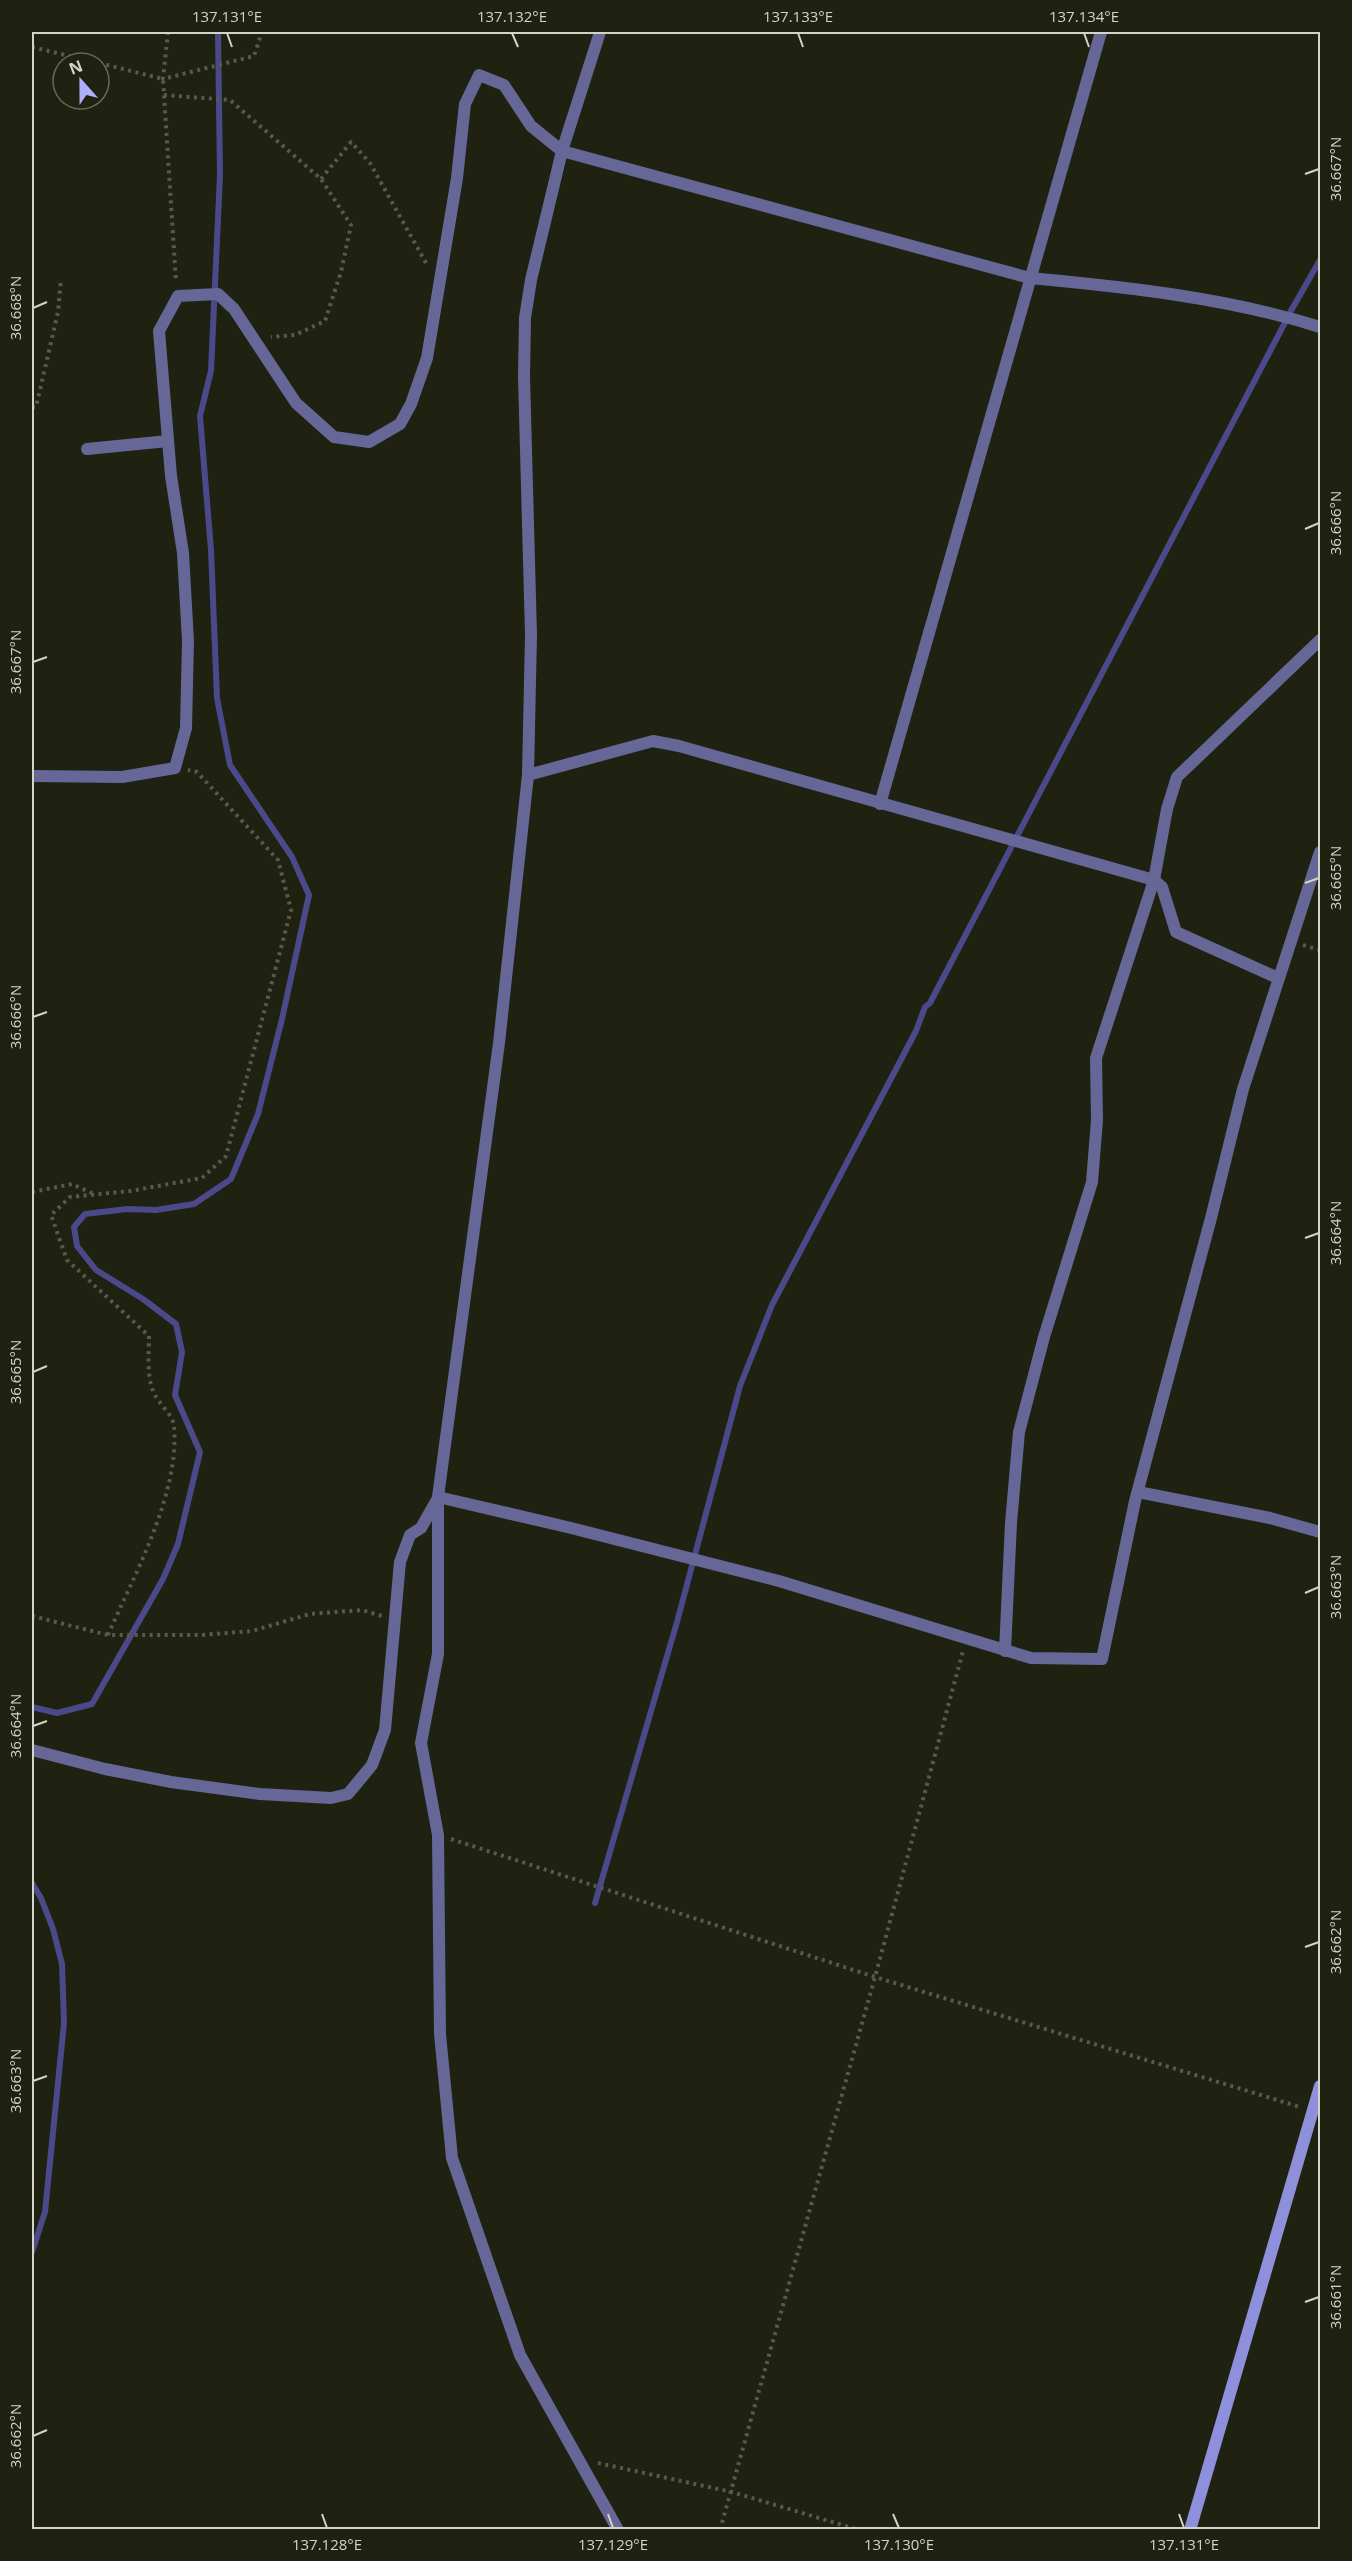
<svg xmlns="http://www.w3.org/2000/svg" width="1352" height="2561" viewBox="0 0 1352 2561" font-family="'Open Sans',sans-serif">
<rect width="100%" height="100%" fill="#1f2111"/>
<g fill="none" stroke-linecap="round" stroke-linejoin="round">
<g stroke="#4b498a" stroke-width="6">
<path d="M32,1707L57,1713L92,1704L163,1579L178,1544L200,1452L175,1395L182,1352L176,1324L143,1299L96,1270L77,1246L74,1227L85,1214L127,1209L156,1210L194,1204L231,1179L258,1114L282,1019L309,895L292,857L230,765L217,698L211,550L200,416L211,371L220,175L218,32"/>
<path d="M32,1883L41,1898L53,1929L62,1964L64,2023L45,2212L32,2252"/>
<path d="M595,1903L677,1622L740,1386L772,1305L916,1031L925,1007L930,1003L1292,309L1320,260"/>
</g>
<g stroke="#595a4c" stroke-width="4" stroke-dasharray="3 4.5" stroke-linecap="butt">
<path d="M168,32L163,79L254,56L262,32"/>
<path d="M32,47L98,63"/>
<path d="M99,63L163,79L176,282"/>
<path d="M164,95L230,100L321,179L351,225L341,272L325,321L295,335L271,337"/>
<path d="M321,179L351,142L370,163L426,263"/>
<path d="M32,407H36L58,312L61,279"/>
<path d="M1303,945L1320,950"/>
<path d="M32,1192L72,1184L94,1194"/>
<path d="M32,1616L108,1635H201L252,1631L310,1614L362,1610L382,1616"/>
<path d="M108,1635C134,1575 180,1494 174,1426C173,1415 160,1405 155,1395C146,1378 149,1354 149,1336L67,1260L51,1215L70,1197L130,1191L202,1178L226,1156L291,910L278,860L197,772L188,770"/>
<path d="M451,1839L875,1977L1300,2107"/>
<path d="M598,2463L732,2492L859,2530"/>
<path d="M720,2530L875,1977L963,1651"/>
</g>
<g stroke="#666797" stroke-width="12">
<path d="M600,32L562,151L531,280L525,318L524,376L531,635L528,775L499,1043L438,1497V1654L421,1743L438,1835L440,2034L452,2158L520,2355L618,2530"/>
<path d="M87,449L168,441"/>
<path d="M528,775L653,741L679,746L1154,880L1162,887L1176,932L1278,978"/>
<path d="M32,776L122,777L175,768L186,728L188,641L183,553L171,476L159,331L178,296L218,294L234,309L296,403L334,437L369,442L400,424L411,404L427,358L457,178L465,104L479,75L504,85L531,126L562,151L1030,278C1127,287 1228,298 1320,327"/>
<path d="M880,804L1101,32"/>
<path d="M1138,1492L1270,1518L1320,1532"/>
<path d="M438,1497L567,1527L779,1581L1031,1658L1102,1659L1135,1501L1211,1218L1243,1089L1320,852"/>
<path d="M1005,1651L1011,1523L1019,1432L1044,1337L1092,1182L1097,1120L1096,1058L1154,880L1167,809L1177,777L1320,640"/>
<path d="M32,1750L105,1769L171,1782L260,1794L331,1798L348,1794L372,1765L385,1730L400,1562L410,1535L421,1528L438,1498"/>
</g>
<path stroke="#8f90dc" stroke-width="12" d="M1190,2530L1320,2086"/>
</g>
<path fill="none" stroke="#d3d4c9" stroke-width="2" d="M227,33L232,47M512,33L518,47M798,33L803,47M1084,33L1089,47M1305,174L1319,169M33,308L47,302M1305,529L1319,523M33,662L47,657M1305,883L1319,878M33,1017L47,1012M1305,1238L1319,1233M33,1372L47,1366M1305,1593L1319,1587M33,1726L47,1721M1305,1947L1319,1942M33,2081L47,2076M1305,2302L1319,2297M33,2436L47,2430M322,2514L327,2528M608,2514L613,2528M893,2514L899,2528M1179,2514L1184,2528"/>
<rect width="1352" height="2561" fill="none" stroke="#1f2111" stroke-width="66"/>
<g transform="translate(81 81) rotate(339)"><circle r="28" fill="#1f2111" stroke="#67695b" stroke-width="1.5"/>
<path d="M0-4.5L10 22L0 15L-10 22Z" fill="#adaffb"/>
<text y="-9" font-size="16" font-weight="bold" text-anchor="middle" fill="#d3d4c9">N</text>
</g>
<rect x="33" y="33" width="1286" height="2495" fill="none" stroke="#d3d4c9" stroke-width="2"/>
<g font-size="15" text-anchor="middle" fill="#d3d4c9">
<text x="227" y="22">137.131°E</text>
<text x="512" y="22">137.132°E</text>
<text x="798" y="22">137.133°E</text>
<text x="1084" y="22">137.134°E</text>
<text transform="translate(1336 169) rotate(-90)" y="5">36.667°N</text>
<text transform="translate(16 308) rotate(-90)" y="5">36.668°N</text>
<text transform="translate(1336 523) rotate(-90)" y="5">36.666°N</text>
<text transform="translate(16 662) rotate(-90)" y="5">36.667°N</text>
<text transform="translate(1336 878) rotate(-90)" y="5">36.665°N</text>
<text transform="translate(16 1017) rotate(-90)" y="5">36.666°N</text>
<text transform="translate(1336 1233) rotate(-90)" y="5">36.664°N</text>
<text transform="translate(16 1372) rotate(-90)" y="5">36.665°N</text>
<text transform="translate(1336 1587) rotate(-90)" y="5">36.663°N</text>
<text transform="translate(16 1726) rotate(-90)" y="5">36.664°N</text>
<text transform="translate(1336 1942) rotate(-90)" y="5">36.662°N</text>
<text transform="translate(16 2081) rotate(-90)" y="5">36.663°N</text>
<text transform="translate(1336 2297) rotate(-90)" y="5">36.661°N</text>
<text transform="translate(16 2436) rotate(-90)" y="5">36.662°N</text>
<text x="327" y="2550">137.128°E</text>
<text x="613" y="2550">137.129°E</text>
<text x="899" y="2550">137.130°E</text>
<text x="1184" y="2550">137.131°E</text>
</g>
</svg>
